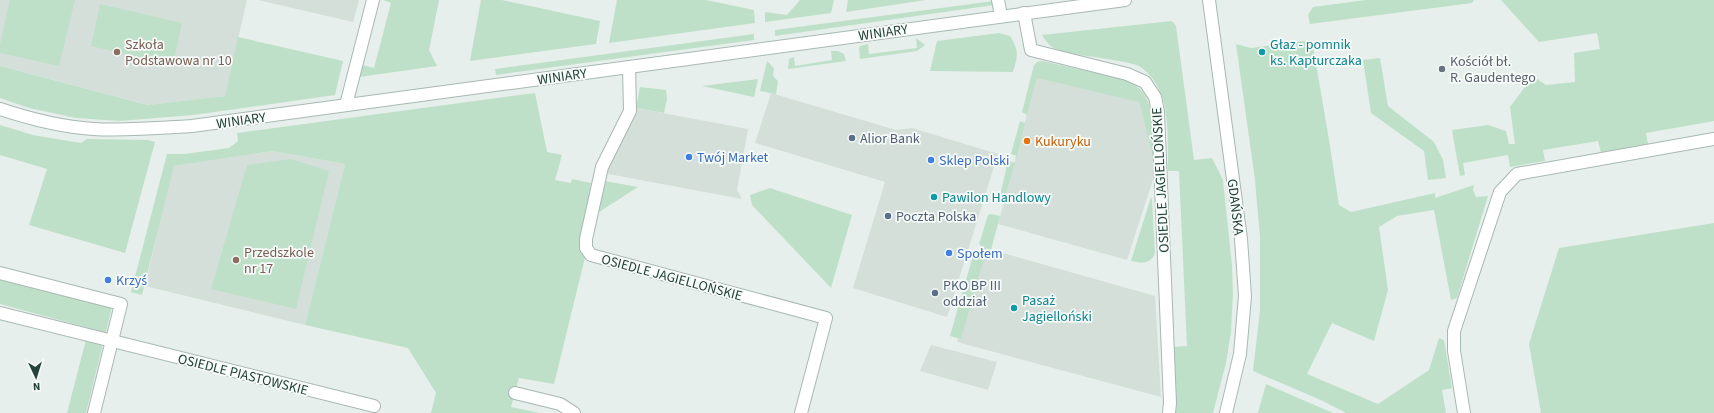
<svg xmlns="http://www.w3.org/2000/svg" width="1714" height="413" viewBox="0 0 1714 413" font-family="'Source Sans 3',sans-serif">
<rect width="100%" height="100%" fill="#e6efeb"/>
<g fill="#d4dfda">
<path d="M0,0H247L225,96L149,105L0,66Z"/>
<path d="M258,0H359L353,22Z"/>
<path d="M1038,73L1139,102L1156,170L1127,260L998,224Z"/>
<path d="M771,93L896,130L912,128L998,154L947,317L853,288L885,182L755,143Z"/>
<path d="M636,108L748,129L737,190L742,199L603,173Z"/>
<path d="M272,151L345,164L305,325L145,286L173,166Z"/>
<path d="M982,247L1155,296L1161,397L957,342Z"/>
<path d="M931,345L997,362L988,390L920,371Z"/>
</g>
<g fill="#bfe0c8">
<path d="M10,0H75L59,66L0,53V44Z"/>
<path d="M383,0H439L429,50L437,66L359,77L362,65L374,68L391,3Z"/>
<path d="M481,0H502L600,21L596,44L470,61Z"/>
<path d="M617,0H706L754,10L755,23L609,43Z"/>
<path d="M800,0H834L831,13L765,22V12L787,15Z"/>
<path d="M848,0H926L846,12Z"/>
<path d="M1366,0H1474L1472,3L1310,24L1308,15L1313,7Z"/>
<path d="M1501,0H1714V121L1646,133L1648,144L1601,153L1598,141L1543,150L1545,161L1510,167L1508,155L1463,163L1465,175L1460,176L1452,130L1488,125L1506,131L1509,144H1515L1510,107L1533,76L1546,85L1575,82L1574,53L1600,49L1597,33L1539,42Z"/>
<path d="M994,1V5L775,36V30Z"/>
<path d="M100,4L182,23L173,65L91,46Z"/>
<path d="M1172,21L1176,26L1194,160L1212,158L1223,180L1232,266L1233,293L1231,332L1226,363L1213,413H1175L1176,406L1174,347L1187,346L1179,171H1168C1167,135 1173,88 1139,66C1132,62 1086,56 1075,54C1059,51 1051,50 1042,35Z"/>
<path d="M999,33L1010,36C1019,51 1018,55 1013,72L930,71L937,41Z"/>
<path d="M754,34V40L496,75L495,69Z"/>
<path d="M238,37L343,61L335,95L193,115L120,121L76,118L29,108L0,98V66L148,105L225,96Z"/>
<path d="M916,38L925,45L917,51L860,59L859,49L860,46L868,44L869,54L917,48Z"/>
<path d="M1312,40L1329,140L1339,205L1351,212L1435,193V198L1474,185L1473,190L1476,197L1488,196L1457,298L1451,300L1434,210L1397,216L1379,227L1388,290L1374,341L1332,323L1307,374L1378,404L1429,370L1439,338L1444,340L1452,388L1442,390L1446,413H1346L1323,401L1253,371L1260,310V237L1255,180L1236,44L1251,48Z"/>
<path d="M831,51H838L844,54L846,61L788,69L789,59L794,57L795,66L832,60Z"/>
<path d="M1380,58L1388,106L1434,142L1443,160L1446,178L1428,180L1424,151L1371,113L1363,60Z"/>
<path d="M767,61L774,68L773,76L778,81L776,94L760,91Z"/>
<path d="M1042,61L1122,79C1139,86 1144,90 1150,107L1156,170L1139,102L1037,78L1027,115L1022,112L1034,65L1037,62Z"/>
<path d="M758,79L754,97L702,86Z"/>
<path d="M640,87L666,90L667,99L664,113L636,108Z"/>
<path d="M535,93L547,152L562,155L555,180L571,183L572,179L591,183L586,217L594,221L554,384L519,378L511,407L540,413H431L436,393L408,348L305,325L345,164L272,151L174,166L142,295L131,292L167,154H184L229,148L238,141L237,133Z"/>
<path d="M1020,121L1025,123L1017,156L1011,154Z"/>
<path d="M0,125L33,135L81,143L87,139L148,140L155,142L125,253L29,225L47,169L0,155Z"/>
<path d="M291,159L329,171L296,309L211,289L247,165Z"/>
<path d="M1008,161L1015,163L1004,201L999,200Z"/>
<path d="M605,181L638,187L599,212Z"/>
<path d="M770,188L852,215L831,288L752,205L750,195Z"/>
<path d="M1151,197L1152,200L1155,253C1150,265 1142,263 1131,261Z"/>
<path d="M991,214L1000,216L991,250L982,247L979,244L988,215Z"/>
<path d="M1714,223V413H1541L1529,344L1559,248Z"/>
<path d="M974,252L985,255L961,339L950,336Z"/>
<path d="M0,279L112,307L86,413H67L89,328L0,304Z"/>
<path d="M1266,384L1333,413H1258Z"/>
</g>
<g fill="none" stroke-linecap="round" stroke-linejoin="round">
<g stroke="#a8b8b2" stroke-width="14">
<g id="minor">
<path d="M998,0L1001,16"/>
<path d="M1024,13L1031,50L1127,74L1145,82L1155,97L1158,112L1170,403L1169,413"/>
<path d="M629,67L630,111L602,167L586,239V248L591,255L826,318L801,413"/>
<path d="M346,105L373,0"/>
<path d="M0,273L121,304L94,413"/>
<path d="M0,313L374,406"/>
<path d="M515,393L560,404L574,413"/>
<path d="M1464,413L1454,351V331L1500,192L1517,174L1714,139"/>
</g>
</g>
<g stroke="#a8b8b2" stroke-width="14">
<g id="tertiary">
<path d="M1209,0L1241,239L1245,296L1240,354L1226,413"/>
<path d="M0,109C30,119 61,127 93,129C126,131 159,128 192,126L1125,0"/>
</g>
</g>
<use href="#minor" stroke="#fff" stroke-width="12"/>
<use href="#tertiary" stroke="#fff" stroke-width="12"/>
</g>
<g fill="#8d6e63" stroke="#f7fbf9" stroke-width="1.5">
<circle cx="117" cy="52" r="4"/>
<circle cx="236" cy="260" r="4"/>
</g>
<g fill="#0f9aa8" stroke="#f7fbf9" stroke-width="1.5">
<circle cx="1262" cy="52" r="4"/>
<circle cx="934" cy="197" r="4"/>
<circle cx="1014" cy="308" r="4"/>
</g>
<circle fill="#6b7280" stroke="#f7fbf9" stroke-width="1.5" cx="1442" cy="69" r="4"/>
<g fill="#5c6f8a" stroke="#f7fbf9" stroke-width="1.5">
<circle cx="852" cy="138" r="4"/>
<circle cx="888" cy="216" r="4"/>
<circle cx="935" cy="293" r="4"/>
</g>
<circle fill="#e8710a" stroke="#f7fbf9" stroke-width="1.5" cx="1027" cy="141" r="4"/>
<g fill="#3f7fe0" stroke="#f7fbf9" stroke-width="1.5">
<circle cx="689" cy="157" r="4"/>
<circle cx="931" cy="160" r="4"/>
<circle cx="949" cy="253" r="4"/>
<circle cx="108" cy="280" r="4"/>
</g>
<g text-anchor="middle" stroke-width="3.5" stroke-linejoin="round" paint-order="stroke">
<g font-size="14" fill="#24423a" stroke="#f7fbf9">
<text transform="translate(883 32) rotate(-8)" y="5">WINIARY</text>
<text transform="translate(562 76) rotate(-8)" y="5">WINIARY</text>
<text transform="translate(241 120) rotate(-8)" y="5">WINIARY</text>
<text transform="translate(1160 180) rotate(-93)" y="5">OSIEDLE JAGIELLOŃSKIE</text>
<text transform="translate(1236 207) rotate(83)" y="5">GDAŃSKA</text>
<text transform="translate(672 277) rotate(15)" y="5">OSIEDLE JAGIELLOŃSKIE</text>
<text transform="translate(243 374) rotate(14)" y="5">OSIEDLE PIASTOWSKIE</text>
</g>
<g font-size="14" fill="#785e54" stroke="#f7fbf9" text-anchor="start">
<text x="125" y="49">Szkoła<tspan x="125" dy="16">Podstawowa nr 10</tspan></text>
<text x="244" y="257">Przedszkole<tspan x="244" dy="16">nr 17</tspan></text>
</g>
<g font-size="14" fill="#0d838f" stroke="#f7fbf9" text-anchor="start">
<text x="1270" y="49">Głaz - pomnik<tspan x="1270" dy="16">ks. Kapturczaka</tspan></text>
<text x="942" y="202">Pawilon Handlowy</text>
<text x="1022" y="305">Pasaż<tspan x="1022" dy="16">Jagielloński</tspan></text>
</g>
<g font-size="14" fill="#5b616d" stroke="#f7fbf9" text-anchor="start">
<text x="1450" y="66">Kościół bł.<tspan x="1450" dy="16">R. Gaudentego</tspan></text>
</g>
<g font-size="14" fill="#4e5e75" stroke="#f7fbf9" text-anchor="start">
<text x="860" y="143">Alior Bank</text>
<text x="896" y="221">Poczta Polska</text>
<text x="943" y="290">PKO BP III<tspan x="943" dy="16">oddział</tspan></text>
</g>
<g font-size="14" fill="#c56008" stroke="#f7fbf9" text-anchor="start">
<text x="1035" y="146">Kukuryku</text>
</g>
<g font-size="14" fill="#366cbe" stroke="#f7fbf9" text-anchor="start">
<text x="697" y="162">Twój Market</text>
<text x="939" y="165">Sklep Polski</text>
<text x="957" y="258">Społem</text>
<text x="116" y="285">Krzyś</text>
</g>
</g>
<g transform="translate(36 377) rotate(176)" stroke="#f7fbf9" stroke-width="3" paint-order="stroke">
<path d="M0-3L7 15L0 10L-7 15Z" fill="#24423a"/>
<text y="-6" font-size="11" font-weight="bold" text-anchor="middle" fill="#24423a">N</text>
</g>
</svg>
